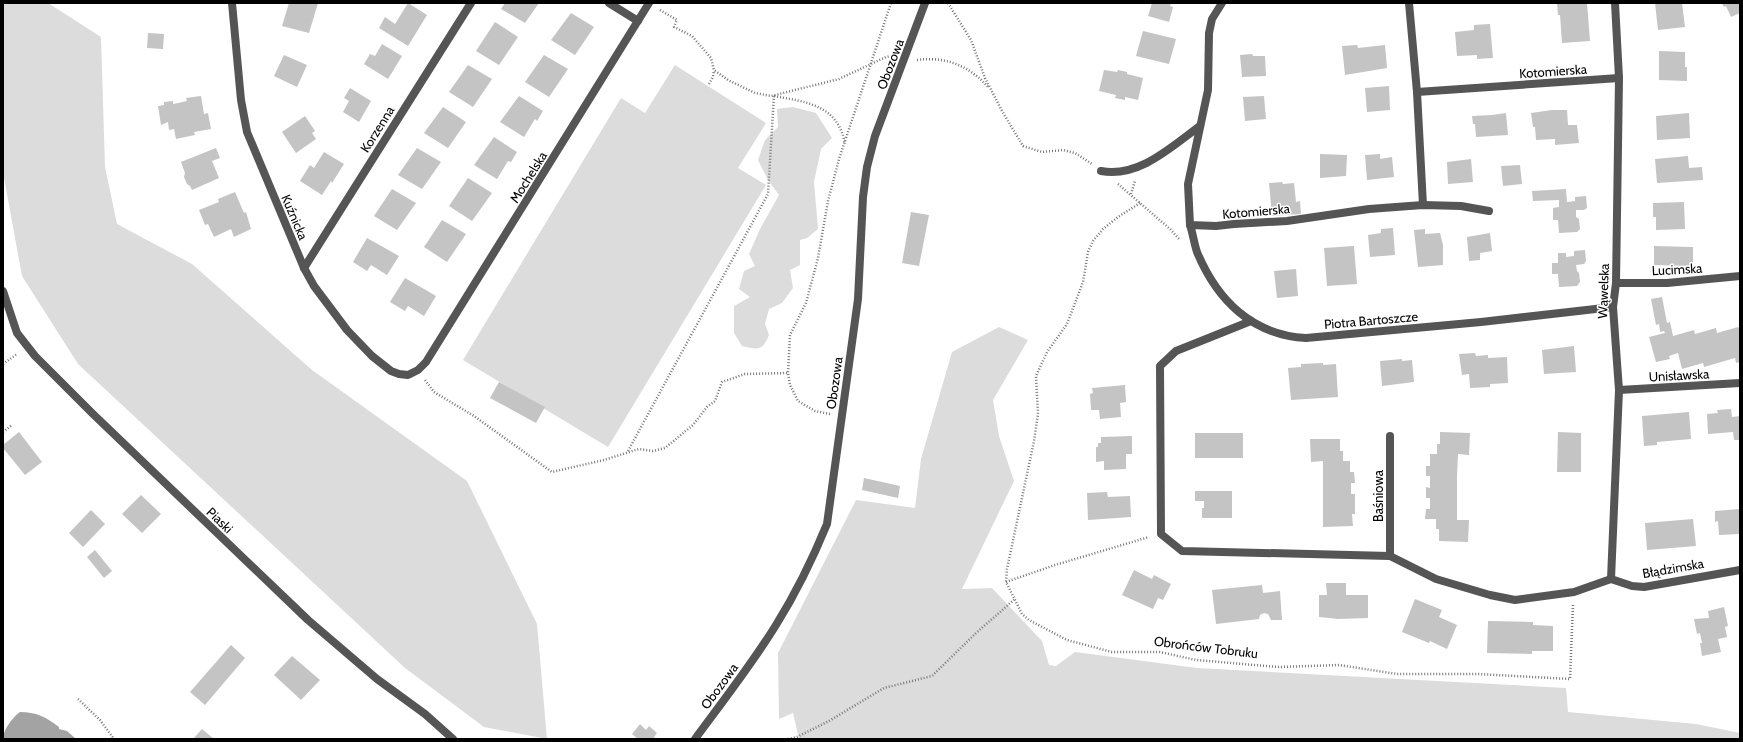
<svg xmlns="http://www.w3.org/2000/svg" width="1743" height="742" viewBox="0 0 1743 742" font-family="Cabin,sans-serif">
<rect width="100%" height="100%" fill="#fff"/>
<g fill="#dcdcdc">
<path d="M3,3H48L101,37L105,167L117,224L192,264L312,370L467,481L537,624L547,739L484,727L405,668L78,364L22,276L3,172Z"/>
<path d="M675,65L766,123L738,168L766,185L608,447L463,360L621,98L645,113Z"/>
<path d="M793,107L816,113L832,138L821,149L814,182L818,229L807,238L800,240V265L790,270L793,288L782,303L769,309L765,324L769,335C762,351 759,350 742,346L734,333V306L750,297L739,289L744,271L755,266L749,254L760,229L779,195L768,180L758,160L765,140L778,127L777,109Z"/>
<path d="M999,327L1028,340L993,400L999,436L1014,481L962,589L992,588L1042,641L1049,665L1056,666L1075,652L1197,668L1566,688L1568,712L1696,724L1740,733V739H799L793,713L779,719L778,653L856,500L915,508L921,459L952,352Z"/>
</g>
<path fill="#a3a3a3" d="M20,712C36,712 46,717 59,727V729L67,731L76,739H3C3,730 13,717 20,712Z"/>
<g fill="#c4c4c4">
<path d="M289,3H318L309,33L282,26Z"/>
<path d="M408,3L427,15L408,46L379,28L385,17L395,24Z"/>
<path d="M505,3H539L525,23L501,9Z"/>
<path d="M1152,3H1171L1170,6L1173,7L1169,22L1148,16Z"/>
<path d="M1557,3H1587L1590,41L1562,43L1560,15H1558Z"/>
<path d="M1655,3H1682L1685,27L1658,30Z"/>
<path d="M1722,3H1740V13L1731,17L1726,6L1724,7Z"/>
<path d="M571,13L594,27L575,55L551,40Z"/>
<path d="M495,22L518,37L499,65L476,51Z"/>
<path d="M1490,24L1493,58L1477,59V55L1457,56L1455,32L1474,30V25Z"/>
<path d="M1143,31L1176,39L1169,64L1136,56Z"/>
<path d="M148,33L164,34L163,49L147,48Z"/>
<path d="M382,44L402,56L388,79L364,64L370,54L375,56Z"/>
<path d="M1357,45L1358,48L1385,45L1387,68L1345,75L1342,46Z"/>
<path d="M1659,51L1685,52V67H1687V81L1659,80Z"/>
<path d="M1252,54L1253,56H1265L1266,76L1242,77L1240,55Z"/>
<path d="M284,55L307,65L297,87L274,76Z"/>
<path d="M544,55L568,69L549,97L525,82Z"/>
<path d="M468,65L492,79L473,107L449,92Z"/>
<path d="M1104,70L1117,72L1118,70L1127,72V74L1143,78L1138,100L1125,97V100L1115,98L1116,95L1099,91Z"/>
<path d="M1389,86L1390,110L1367,112L1365,88Z"/>
<path d="M350,88L371,101L359,122L343,112L349,101L344,98Z"/>
<path d="M201,96L204,114L208,113L211,129L194,132L195,135L176,139L174,129L169,130L168,122L161,125L158,106L164,105V102L173,101V104L187,101L186,98Z"/>
<path d="M519,96L543,111L537,121L535,119L524,137L500,122Z"/>
<path d="M1264,96L1266,119L1245,121L1243,97Z"/>
<path d="M443,107L466,122L448,148L424,133Z"/>
<path d="M1552,110H1567L1568,125H1577L1579,143L1555,145V139L1536,140L1535,127H1533L1531,113Z"/>
<path d="M1506,113L1508,135L1476,137L1475,124H1473L1472,116L1492,115Z"/>
<path d="M1689,113L1690,138L1657,140L1656,116Z"/>
<path d="M305,116L315,131L312,133L316,139L296,153L282,132Z"/>
<path d="M494,137L517,152L511,162L508,161L497,179L474,165Z"/>
<path d="M216,148L220,158L212,161L219,178L192,190L190,186L187,184L184,177L185,173L181,162Z"/>
<path d="M417,148L441,162L422,189L398,175Z"/>
<path d="M324,152L344,164L332,183L331,181L322,195L300,181L310,165L314,168Z"/>
<path d="M1320,154L1347,155L1346,176L1320,178Z"/>
<path d="M1380,154V159L1392,157L1394,177L1367,180L1365,155Z"/>
<path d="M1688,156L1689,168L1702,167L1703,180L1657,183L1655,159Z"/>
<path d="M1471,159L1473,182L1448,184L1447,162Z"/>
<path d="M1520,165L1522,184L1503,186L1501,166Z"/>
<path d="M468,178L492,193L472,221L449,206Z"/>
<path d="M1282,182L1283,184L1294,183L1296,202L1300,201L1301,214L1272,216L1269,183Z"/>
<path d="M392,189L416,203L397,230L374,216Z"/>
<path d="M1566,189L1567,202L1575,201V197L1586,196L1587,208L1584,210H1576V217L1579,219L1580,229L1577,232L1559,233L1558,220H1553V208L1559,207V200L1533,201L1532,191Z"/>
<path d="M235,192L244,213L246,212L251,229L234,237L231,229L214,237L208,224L205,225L199,210L219,202L218,199Z"/>
<path d="M1684,202L1685,229L1656,230V217H1653V203Z"/>
<path d="M911,212L929,215L919,266L902,263Z"/>
<path d="M442,220L466,234L447,262L424,247Z"/>
<path d="M1393,228L1395,255L1370,257L1368,235L1381,233V229Z"/>
<path d="M1425,229V234L1440,233L1443,245V265L1418,267L1414,230Z"/>
<path d="M1490,233L1492,251L1480,253V260L1469,261L1467,237Z"/>
<path d="M367,238L399,256L387,275L371,265L367,271L353,262Z"/>
<path d="M1354,246L1357,284L1327,286L1324,248Z"/>
<path d="M1654,246L1693,247V266L1654,265Z"/>
<path d="M1585,250L1586,261L1584,264L1576,265L1577,271L1579,273L1580,282L1577,286L1559,287L1558,274H1552V263H1558V253H1566V257L1574,256V251Z"/>
<path d="M1296,269L1298,296L1277,298L1274,271Z"/>
<path d="M405,278L436,296L424,316L408,306L405,311L390,302Z"/>
<path d="M1662,297L1667,323L1670,322L1673,336L1694,330L1695,334L1716,328L1717,333L1738,327L1740,329V362L1736,363L1735,358L1704,367L1703,363L1682,369L1678,353L1669,356L1670,359L1656,362L1649,337L1665,333L1664,331L1660,332L1659,324L1656,325L1651,299Z"/>
<path d="M1574,346L1576,372L1544,374L1542,350Z"/>
<path d="M1475,353L1476,356L1488,355V358L1507,357L1508,383L1490,384V387L1470,388L1469,374L1462,375L1459,354Z"/>
<path d="M1402,359V361L1412,360L1414,382L1382,386L1380,361Z"/>
<path d="M1323,363V365L1336,364L1338,397L1291,400L1288,368L1301,367V364Z"/>
<path d="M499,382L545,407L536,423L490,398Z"/>
<path d="M1125,385L1126,402L1120,403L1121,417L1100,419L1099,410H1091L1090,394L1093,393L1092,388Z"/>
<path d="M1731,409L1732,417L1740,416V440H1734L1733,432L1708,434L1707,414L1718,413L1717,410Z"/>
<path d="M1689,412L1691,439L1657,442V445L1644,446L1642,416Z"/>
<path d="M19,432L42,462L25,475L3,448V445Z"/>
<path d="M1440,432L1470,433L1469,455L1458,454L1457,476V520H1469L1468,542L1439,541V529H1436V519H1425L1426,509H1430V498H1426V487L1430,488V476H1426V466H1430V454H1437V444H1440Z"/>
<path d="M1558,432L1581,433V472H1557Z"/>
<rect x="1195" y="433" width="48" height="25"/>
<path d="M1132,436V454H1126V469L1104,470V461L1096,462V447H1098V443H1101V437Z"/>
<path d="M1310,439H1340V451H1343V461H1350V472H1354L1355,483H1351V494H1355V514H1352L1353,526L1323,527V461L1311,462Z"/>
<path d="M864,478L900,486L898,498L862,490Z"/>
<path d="M1195,491H1232V518H1202V508H1204V501H1195Z"/>
<path d="M1107,492L1108,497L1130,496L1131,517L1088,520L1087,493Z"/>
<path d="M141,495L161,514L142,533L122,514Z"/>
<path d="M1739,509L1740,534L1719,535L1718,521L1715,522V511Z"/>
<path d="M91,510L105,524L83,547L69,533Z"/>
<path d="M1693,519L1696,546L1647,550L1645,523Z"/>
<path d="M95,550L112,571L104,578L87,557Z"/>
<path d="M1134,570L1152,579L1154,575L1171,584L1163,600L1158,598L1153,609L1122,595Z"/>
<path d="M1326,583H1346V595H1368V618L1338,619L1319,617V595H1327Z"/>
<path d="M1262,585L1263,593L1280,591L1282,620H1271L1268,614L1264,613L1260,615L1259,619L1216,624L1212,590Z"/>
<path d="M1415,599L1442,610L1439,617L1457,625L1447,649L1430,641L1429,643L1402,632Z"/>
<path d="M1724,607L1728,626L1725,627L1727,637L1718,639L1721,652L1702,656L1700,643H1702L1700,633L1697,634L1694,619L1709,618L1708,611Z"/>
<path d="M1488,621L1533,622V625L1553,626V651H1532V654L1487,653Z"/>
<path d="M231,645L245,658L205,705L190,692Z"/>
<path d="M292,656L320,680L301,700L274,675Z"/>
<path d="M640,724L646,730L649,726L657,733L654,737L656,739H638L632,734Z"/>
<path d="M202,729L214,739H193Z"/>
</g>
<g fill="none" stroke-linecap="round" stroke-linejoin="round">
<g stroke="#777" stroke-width="2.5" stroke-dasharray="1 2" stroke-linecap="butt">
<path d="M948,3L971,40L985,78L1002,111L1023,146L1042,152L1063,150L1075,153L1092,164"/>
<path d="M660,10L677,20L674,27L692,36L711,58L714,70L728,80L755,93L771,96L839,79L886,57L891,56"/>
<path d="M917,60C946,56 970,66 989,88"/>
<path d="M709,84L713,77L714,70"/>
<path d="M774,96C807,102 838,105 845,144"/>
<path d="M1118,184L1170,229L1180,240"/>
<path d="M1131,194L1135,181"/>
<path d="M1140,203L1118,217L1103,229L1093,241L1088,252L1083,282L1067,324L1047,352L1036,376L1038,414L1034,441L1007,569L1006,582L1022,614L1029,620L1067,640L1112,652H1160L1196,660L1279,667L1339,665L1397,674H1478L1570,679L1573,604"/>
<path d="M3,364L17,354"/>
<path d="M425,380L434,392L474,416L552,472L604,460L639,449L653,451L665,448L693,425L707,407L715,401L722,382L745,374L788,373"/>
<path d="M830,414L815,411L798,401L790,385L788,373L790,335L806,303L818,258L828,201L839,159L891,3"/>
<path d="M3,432L12,425"/>
<path d="M628,451L768,194L774,95"/>
<path d="M1006,582L1055,565L1149,537"/>
<path d="M78,699L100,720L114,739"/>
<path d="M788,739L797,737L829,721L884,688L932,676L976,633L1015,599"/>
</g>
<g stroke="#555" stroke-width="8">
<path d="M232,3L241,100L247,132L304,268L314,286L347,330L372,356L391,371L399,374L408,375L418,370L426,362L649,3"/>
<path d="M609,3L638,21"/>
<path d="M1222,3L1212,19L1209,33L1208,90L1188,184L1190,225L1216,226L1234,224L1287,221L1369,209L1423,205L1461,206L1489,211"/>
<path d="M1409,3L1417,92L1423,205"/>
<path d="M1417,92L1619,78"/>
<path d="M1101,171C1139,178 1171,147 1200,126"/>
<path d="M1190,225C1193,234 1194,243 1197,252C1217,300 1252,335 1306,338L1481,322L1613,307"/>
<path d="M304,268L471,3"/>
<path d="M1616,283H1667L1740,276"/>
<path d="M3,291L17,333L35,356L93,414L308,620L377,679L425,714L453,739"/>
<path d="M1251,321L1176,351L1160,366L1161,534L1182,551L1390,556L1436,579L1490,595L1515,600L1574,592L1611,579"/>
<path d="M1619,390L1740,383"/>
<path d="M1390,436V556"/>
<path d="M1611,579L1619,390L1613,307L1616,283L1619,78L1615,3"/>
<path d="M1611,579L1632,586L1644,587L1740,570"/>
<path d="M695,739C723,701 752,664 776,625C796,593 813,558 827,524L858,299L863,197L867,167L875,136L925,3"/>
</g>
</g>
<g text-anchor="middle" stroke-width="3" stroke-linejoin="round" paint-order="stroke">
<g font-size="13" fill="#000" stroke="#fff">
<text transform="translate(890 64) rotate(-69)" y="5">Obozowa</text>
<text transform="translate(1553 71) rotate(-4)" y="5">Kotomierska</text>
<text transform="translate(377 129) rotate(-58)" y="5">Korzenna</text>
<text transform="translate(528 177) rotate(-58)" y="5">Mochelska</text>
<text transform="translate(1256 211) rotate(-5)" y="5">Kotomierska</text>
<text transform="translate(295 217) rotate(67)" y="5">Kuźnicka</text>
<text transform="translate(1677 269) rotate(-3)" y="5">Lucimska</text>
<text transform="translate(1603 291) rotate(-88)" y="5">Wąwelska</text>
<text transform="translate(1371 320) rotate(-5)" y="5">Piotra Bartoszcze</text>
<text transform="translate(1679 375) rotate(-3)" y="5">Unisławska</text>
<text transform="translate(834 383) rotate(-82)" y="5">Obozowa</text>
<text transform="translate(1378 496) rotate(-90)" y="5">Baśniowa</text>
<text transform="translate(220 520) rotate(44)" y="5">Piaski</text>
<text transform="translate(1673 568) rotate(-10)" y="5">Błądzimska</text>
<text transform="translate(1206 647) rotate(7)" y="5">Obrońców Tobruku</text>
<text transform="translate(719 686) rotate(-54)" y="5">Obozowa</text>
</g>
</g>
<rect width="1743" height="742" fill="none" stroke="#000000" stroke-width="8"/>
</svg>
